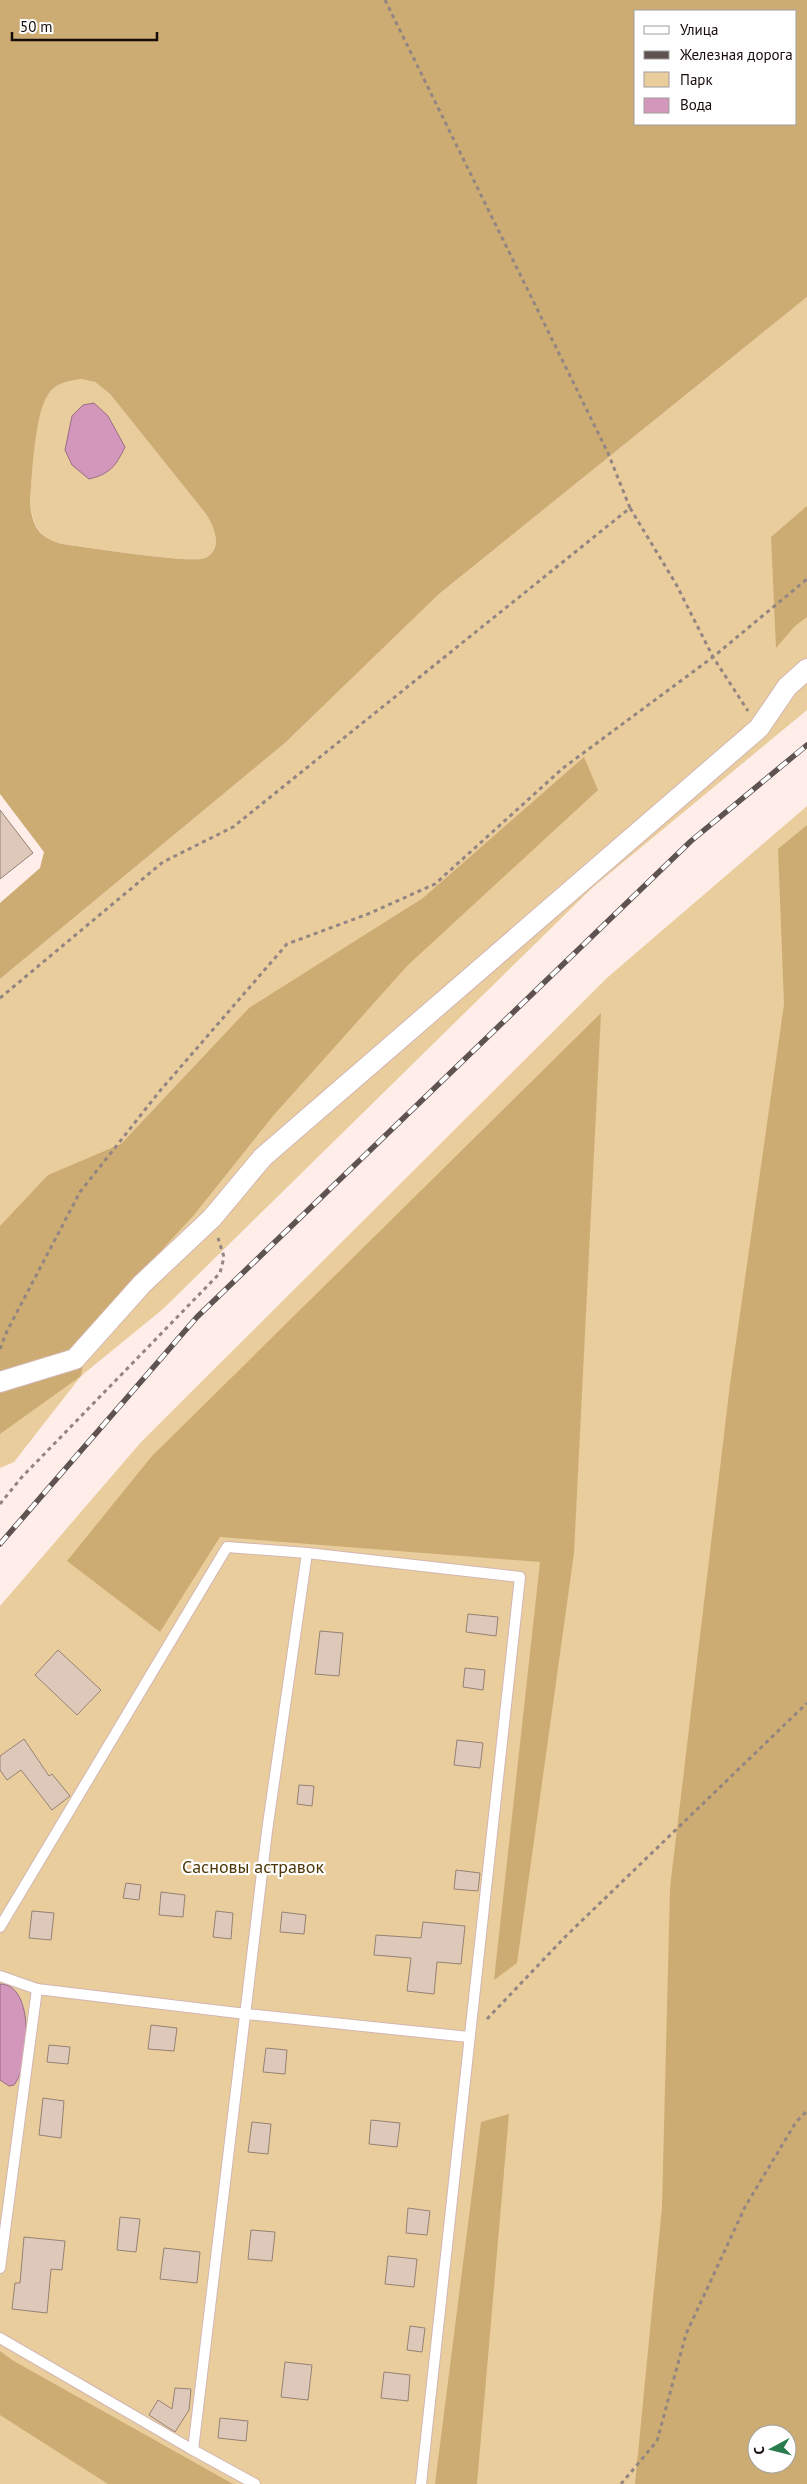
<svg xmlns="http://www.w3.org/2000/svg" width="807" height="2484" viewBox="0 0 807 2484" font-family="'PT Sans',sans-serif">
<rect width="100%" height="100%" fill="#feede9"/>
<g fill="#eacd9c" fill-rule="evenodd">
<path d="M807,297V710L592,888L163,1309L81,1376L14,1462L0,1468V979L285,743L439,594Z"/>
<path d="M81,379L95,382L110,394L206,514C214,527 224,549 205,558C192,564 84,547 62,544C39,537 34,528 30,504C32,479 33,410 50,392C58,382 70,381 81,379Z"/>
<path d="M807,806V2484H0V1606L142,1441L608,977ZM757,2434H787V2464H757Z"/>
</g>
<g fill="#cdac73" fill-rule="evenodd">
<path d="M0,0H807V297L439,594L285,743L0,979V903L40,868L44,852L0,794ZM636,11H796V124H636ZM81,379L95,382L110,394L206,514C214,527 224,549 205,558C192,564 84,547 62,544C39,537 33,528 30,504C32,479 34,410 50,392C58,382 70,381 81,379Z"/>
<path d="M807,506V617L795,626L776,648L771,537Z"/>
<path d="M584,757L598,790L407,966L273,1116L194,1215L89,1329L81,1376L0,1434V1226L48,1175L121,1144L249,1008L423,898Z"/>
<path d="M807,825V2484H635L662,2207L670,1888L730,1384L784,1004L778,849ZM757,2434H787V2464H757Z"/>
<path d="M601,1013L574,1553L517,1963L494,1980L540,1562L220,1537L160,1632L67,1561L152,1456Z"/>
<path d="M509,2114L477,2484H435L481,2122Z"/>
<path d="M0,2351L12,2360L233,2484H108L0,2415Z"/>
</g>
<g fill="#d297bb" stroke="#996d86">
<path d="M94,403L108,416L125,447C116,466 110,474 89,479L72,465L65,450L72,416L83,405Z"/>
<path d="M0,1984C36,1984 29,2067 14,2085L9,2086L0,2080Z"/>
</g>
<g fill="#dec8b9" stroke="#968274">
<path d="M0,810L33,853L0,879Z"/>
<path d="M468,1614L498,1617L496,1636L466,1632Z"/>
<path d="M320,1631L343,1633L339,1676L315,1674Z"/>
<path d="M58,1650L101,1690L77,1715L35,1675Z"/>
<path d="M465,1668L485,1670L483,1690L463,1687Z"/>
<path d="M24,1739L49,1776L52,1774L70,1796L52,1810L21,1770L7,1780L0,1770V1756Z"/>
<path d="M457,1740L483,1743L480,1768L454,1765Z"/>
<path d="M299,1785L314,1786L312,1806L297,1804Z"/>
<path d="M456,1870L480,1873L478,1891L454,1889Z"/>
<path d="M126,1883L141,1885L139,1900L123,1898Z"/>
<path d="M161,1892L185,1895L183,1917L159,1915Z"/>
<path d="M32,1911L54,1913L51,1940L29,1938Z"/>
<path d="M216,1911L233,1913L231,1939L213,1937Z"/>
<path d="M282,1912L306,1915L304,1934L280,1932Z"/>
<path d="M423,1922L465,1926L461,1964L437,1962L434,1994L407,1991L411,1958L374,1955L376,1935L421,1938Z"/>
<path d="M151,2025L177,2028L174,2051L148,2049Z"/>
<path d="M49,2045L70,2047L68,2064L47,2062Z"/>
<path d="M266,2048L287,2050L285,2074L263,2072Z"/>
<path d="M43,2098L64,2101L61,2138L39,2135Z"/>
<path d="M371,2120L400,2123L397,2147L369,2144Z"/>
<path d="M252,2122L271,2124L268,2154L248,2152Z"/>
<path d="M408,2208L430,2211L427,2235L406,2233Z"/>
<path d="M120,2217L140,2219L136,2252L117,2250Z"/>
<path d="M251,2230L275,2232L272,2261L248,2259Z"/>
<path d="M24,2237L65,2241L62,2270L51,2269L47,2313L12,2309L15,2283H20Z"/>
<path d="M164,2248L200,2252L197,2283L160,2279Z"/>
<path d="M388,2256L417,2259L414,2287L385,2284Z"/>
<path d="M410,2326L425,2328L422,2352L407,2350Z"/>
<path d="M285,2362L312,2365L308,2400L281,2397Z"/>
<path d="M384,2372L410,2375L408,2401L381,2398Z"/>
<path d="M175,2388L191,2389L189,2410L175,2432L149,2415L158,2400L172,2409Z"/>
<path d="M220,2418L248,2421L246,2441L218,2438Z"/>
</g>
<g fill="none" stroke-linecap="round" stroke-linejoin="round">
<g stroke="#d2b6b1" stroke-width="12">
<g id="service">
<path d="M0,1927L227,1547L307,1553L520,1577L421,2484"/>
<path d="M0,1976L37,1989L246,2014L469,2037"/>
<path d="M0,2268L37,1989"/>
<path d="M0,2338L193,2450"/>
<path d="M255,2484L193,2450L267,1831L307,1553"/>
</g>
</g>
<g stroke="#d2b6b1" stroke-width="22">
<path id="minor" d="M0,1382L75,1359L142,1284L212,1218L263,1157L759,728L787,687L807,669"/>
</g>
<g stroke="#928582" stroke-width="3" stroke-dasharray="4 4" stroke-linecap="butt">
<path d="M385,0L608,453L630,508"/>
<path d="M0,998L163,862L233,827L630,508L676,584L713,657L748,711"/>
<path d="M0,1349L7,1331L80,1192L159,1092L287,944L368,914L435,884L563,768L713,657L807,579"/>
<path d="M0,1504L21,1478L220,1273L224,1257L218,1238"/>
<path d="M487,2019L566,1936L807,1703"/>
<path d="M621,2484L657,2441L686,2334L745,2207L796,2122L807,2111"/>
</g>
<use href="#service" stroke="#fff" stroke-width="10"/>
<use href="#minor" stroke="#fff" stroke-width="20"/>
<g stroke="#5e5350" stroke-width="5.5">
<path id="rail" d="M0,1544L197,1317L691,841L807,745"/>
</g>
<use href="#rail" stroke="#fefefe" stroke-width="4" stroke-dasharray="11" stroke-linecap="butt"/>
</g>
<g text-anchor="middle" stroke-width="4.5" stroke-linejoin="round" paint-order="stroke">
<g font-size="18" fill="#4e3707" stroke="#fefefe">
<text x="253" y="1873">Сасновы астравок</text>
</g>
</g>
<rect x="634" y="10" width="162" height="115" fill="#fefefe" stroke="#a19d9c"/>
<rect x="644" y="26" width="25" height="8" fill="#ffffff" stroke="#a19d9c"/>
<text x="680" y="35" font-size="15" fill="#150c0a">Улица</text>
<rect x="644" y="51" width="25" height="8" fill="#5e5350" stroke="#a19d9c"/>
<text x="680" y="60" font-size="15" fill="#150c0a">Железная дорога</text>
<rect x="644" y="72" width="25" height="15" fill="#eacd9c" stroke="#a19d9c"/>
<text x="680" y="85" font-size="15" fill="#150c0a">Парк</text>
<rect x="644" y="98" width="25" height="15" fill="#d297bb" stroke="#a19d9c"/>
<text x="680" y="110" font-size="15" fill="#150c0a">Вода</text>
<g transform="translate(772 2449) rotate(263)"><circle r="24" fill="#fefefe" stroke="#a19d9c"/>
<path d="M0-4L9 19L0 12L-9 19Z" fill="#297b4d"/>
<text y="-8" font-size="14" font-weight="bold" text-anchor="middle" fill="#150c0a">С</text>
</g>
<path d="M12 32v8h145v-8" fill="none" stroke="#150c0a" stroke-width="2.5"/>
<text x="20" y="32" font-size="15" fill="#150c0a" stroke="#fefefe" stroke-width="4" paint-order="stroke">50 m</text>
</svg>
